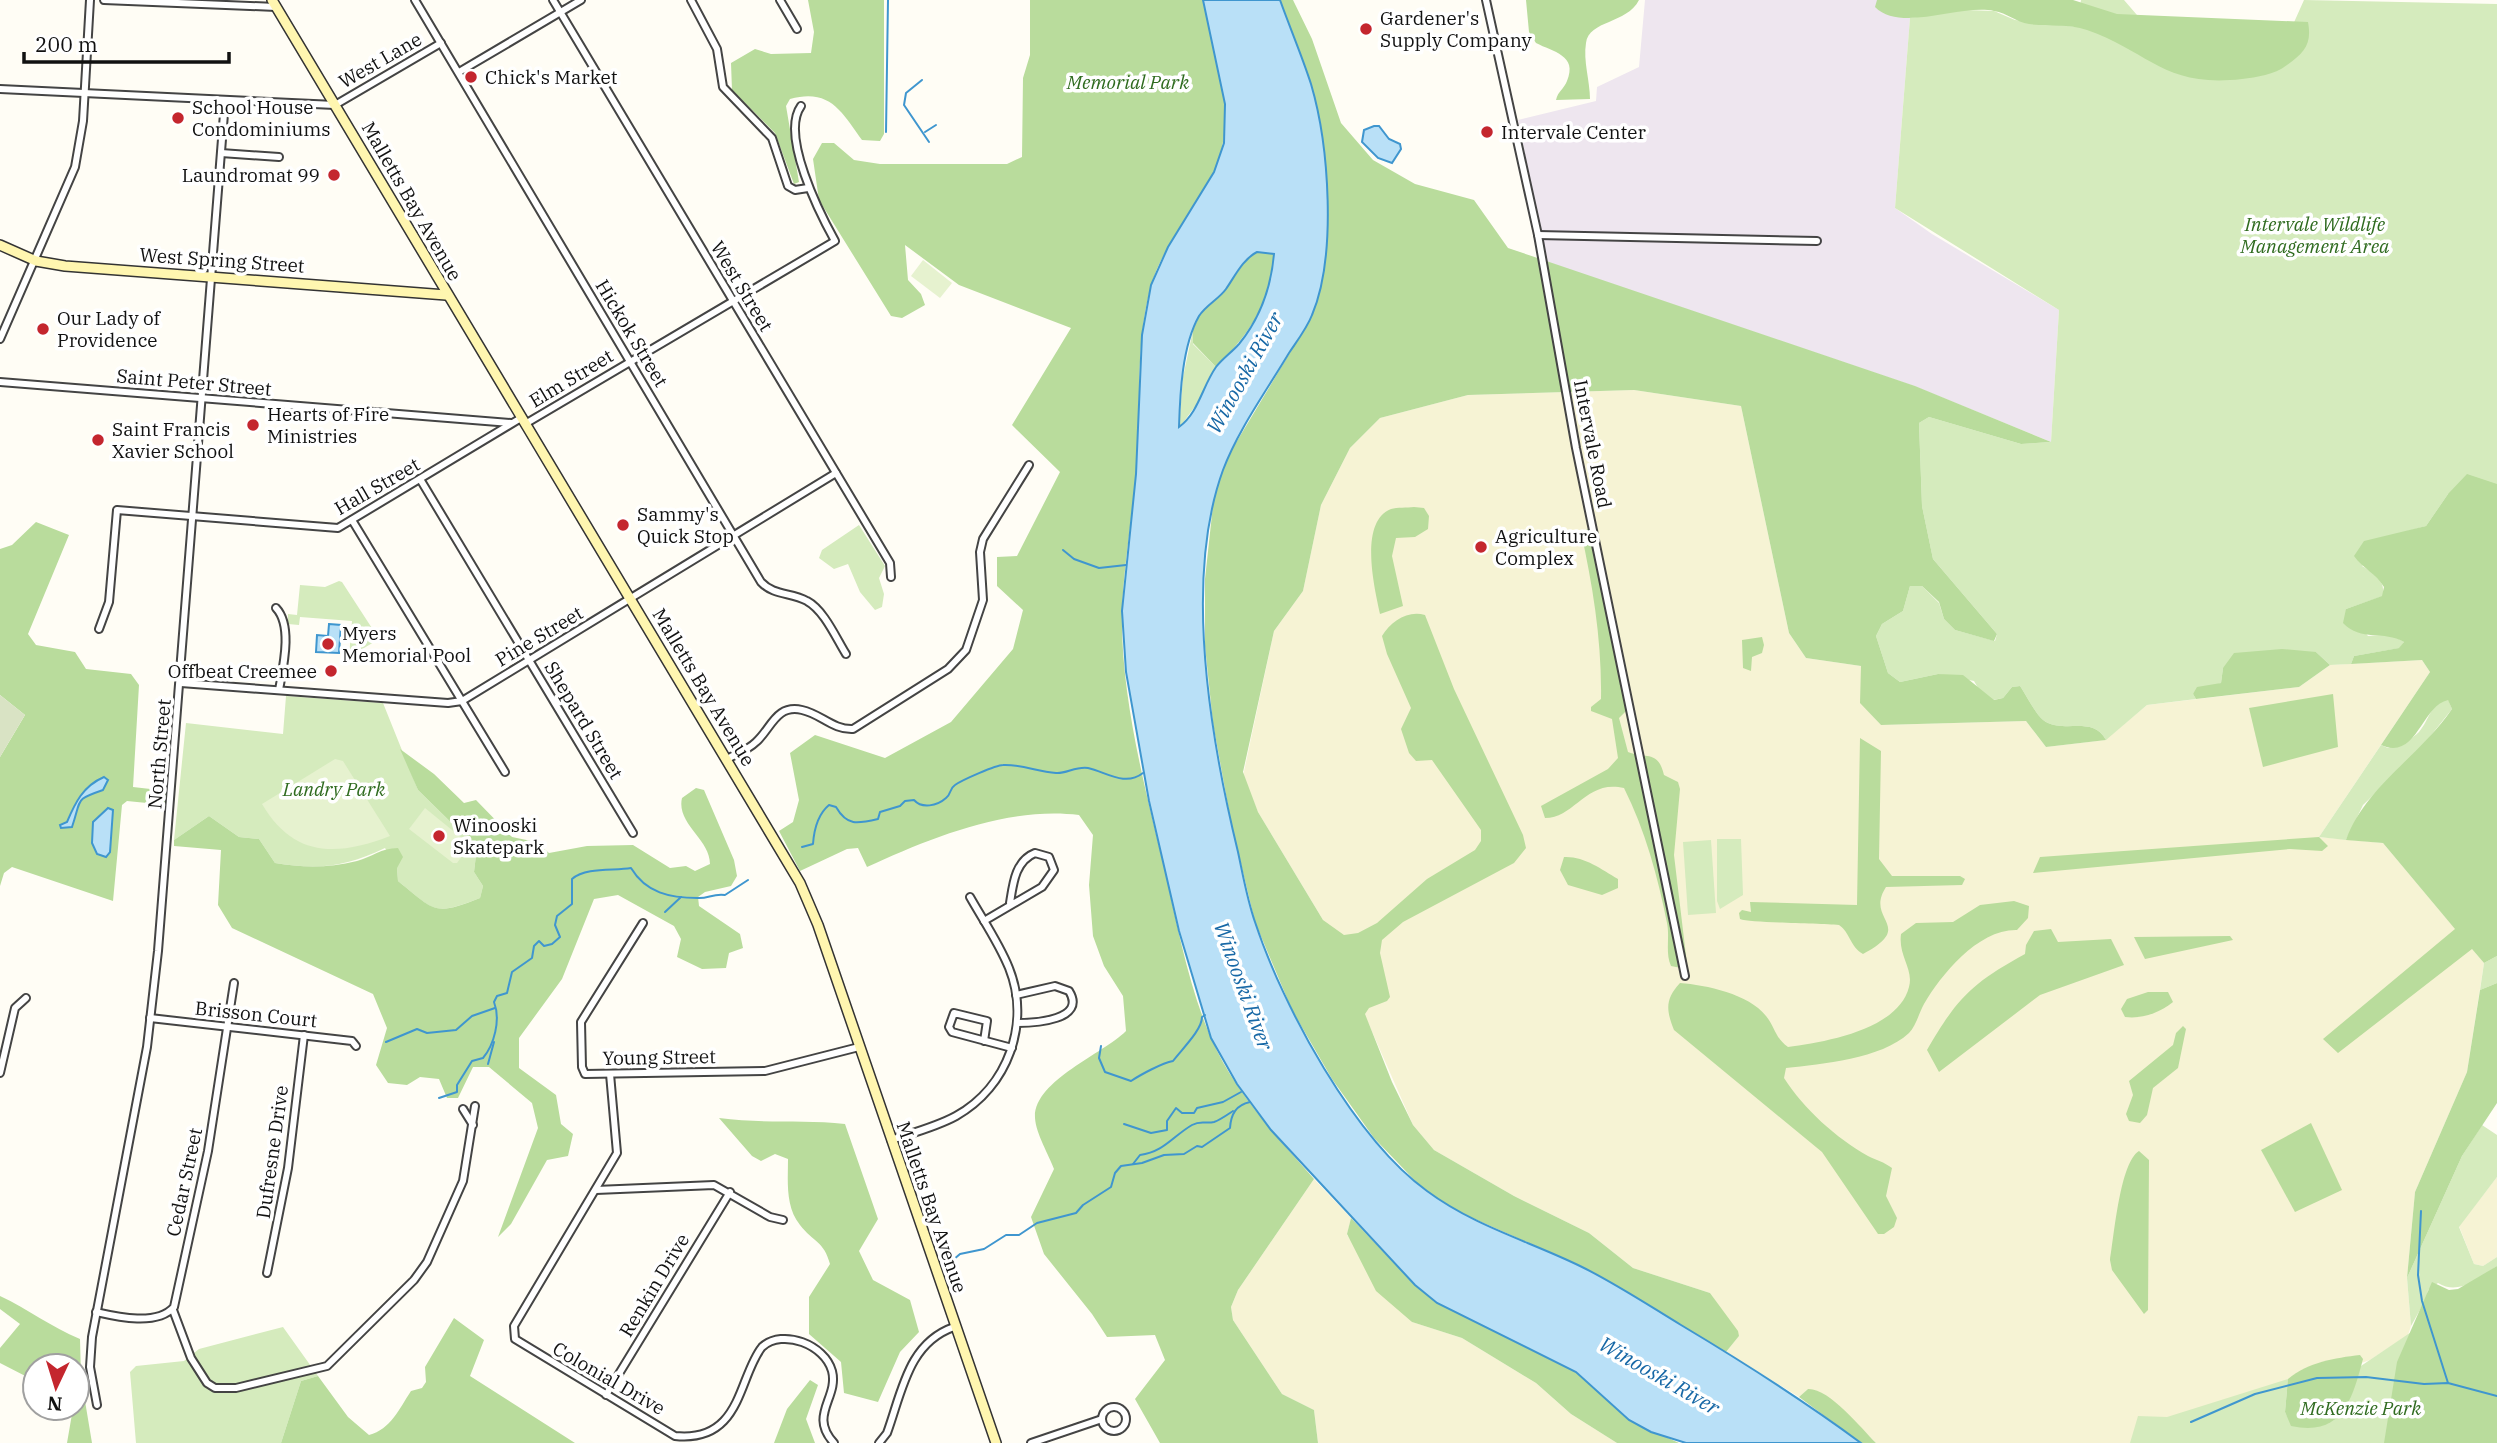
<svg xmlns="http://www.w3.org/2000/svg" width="2497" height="1443" viewBox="0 0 2497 1443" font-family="'IBM Plex Serif',serif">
<rect width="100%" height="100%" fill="#fffdf5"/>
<path fill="#eee6ef" d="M1645,0H1903L1910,18L1895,208L1932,234L2059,310L2051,442L1914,386L1547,262L1518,120L1596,101L1597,87L1639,67Z"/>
<g fill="#f6f3d4">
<path d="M1634,390L1741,406L1789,633L1806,658L1861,666V703L1881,725L2026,721L2046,747L2105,740L2147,705L2299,687L2330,665L2422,660L2430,672L2319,837L2383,843L2484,963L2467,1072L2415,1192L2407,1278L2411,1326L2408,1335L2370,1360L2130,1443H1876L1839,1406L1808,1389L1799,1397L1726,1352L1739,1336L1710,1293L1633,1268L1589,1233L1514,1196L1434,1150L1413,1125L1323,920L1258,812L1243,776L1274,631L1303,591L1321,505L1350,448L1380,418L1468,395Z"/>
<path d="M2497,1177V1257L2483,1266L2474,1264L2459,1226Z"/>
<path d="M1314,1179L1351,1218L1347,1235L1412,1322L1462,1338L1536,1383L1571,1414L1617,1443H1318L1314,1410L1282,1394L1233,1320L1231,1307L1238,1290Z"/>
</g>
<g fill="#d5ebbd">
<path d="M2081,0H2124L2169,52L2279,56L2304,0L2497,4V506L2448,494L2426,526L2408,531L2362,566C2375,574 2385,579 2383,596L2346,609L2368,636L2392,635L2404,642L2400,648L2354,656L2351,664L2330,665L2316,652L2223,668L2221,683L2193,694L2196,699L2147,705L2106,740C2093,716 2067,733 2046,722C2036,716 2027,696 2020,686L2012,687L2003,698L1993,700L1981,693L1974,681L1938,674L1900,682L1888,673L1876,636L1882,624L1903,611L1910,586H1922L1939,603L1944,619L1955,630L1995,641L1997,634L1933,559L1922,506L1919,423L1929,417L2021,444L2051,442L2059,310L1895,208L1910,18L1966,10L1994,11L2015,20L2077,27Z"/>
<path d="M1193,330V344L1216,367L1202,397L1179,428L1183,377Z"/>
<path d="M859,525L885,566L879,578L884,594L882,607L875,610L860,592L848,564L834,569L819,558L822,550Z"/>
<path d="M339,581L342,582L379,639L349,657L352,621L300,617L299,625L288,624V614L297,615L300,585L325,587Z"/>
<path d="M286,696L383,703L418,790L472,843L476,855L474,872L483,886L480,898C433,916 436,912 398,881L397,868L385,848C346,867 318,870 275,863L259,839L239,837L209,816L174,840L186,723L283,734Z"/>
<path d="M2448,699L2452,709L2416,754L2363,805L2346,840L2319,837L2381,745L2388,748C2397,744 2413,739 2419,732C2430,719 2429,705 2448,699Z"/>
<path d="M1717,839H1741L1743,895L1720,909L1717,901Z"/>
<path d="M1711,840L1716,913L1688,915L1683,842Z"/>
<path d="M2497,956V983L2480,990L2484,963Z"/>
<path d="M2482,1125L2497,1135V1177L2459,1227L2474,1264L2483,1266L2497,1257V1266C2478,1278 2459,1296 2438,1283L2428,1290L2427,1297L2411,1326L2407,1278L2462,1156Z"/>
<path d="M2497,1274V1443H2130L2138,1416L2167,1417L2288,1379L2285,1412L2287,1416Z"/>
<path d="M283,1327L318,1376L301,1381L281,1443H136L130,1372L136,1366L184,1361L199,1349Z"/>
</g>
<g fill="#b9dc9c">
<path d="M808,0H884V134L880,141L862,140C842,113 831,88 790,99L786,106L799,182L794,184L775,133L732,90L731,63L755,49L771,54L811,53L814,32Z"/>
<path d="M1030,0H1203C1216,54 1239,118 1214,171C1196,211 1163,243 1151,286C1134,346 1142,411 1136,473C1132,519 1124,564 1122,610C1120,696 1146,792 1166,875C1177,926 1190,990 1211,1038C1234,1091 1276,1136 1314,1179L1238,1290L1231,1307L1233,1320L1282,1394L1314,1410L1318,1443H1160L1135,1399L1165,1360L1155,1335L1107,1337L1092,1314L1044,1254L1031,1217L1054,1169C1049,1155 1036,1134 1035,1118C1033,1081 1103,1054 1126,1031L1123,996L1104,966L1093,936L1089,885L1093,835L1079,815C1009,806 930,838 867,867L858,848L847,849L800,871L779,831L793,822L799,800L790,753L815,735L885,758L951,722L1013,649L1023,610L997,586V557L1017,556L1060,472L1012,425L1071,328L959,285L905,245L908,280L921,294L925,305L902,318L891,316L819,200L813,159L822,143H834L854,160L880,164H1007L1022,157L1023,78L1030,55Z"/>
<path d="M1280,0H1293L1312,39L1341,123L1373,160L1415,184L1474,200L1508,248L1915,386L2051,442L2021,444L1929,417L1919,423L1922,506L1933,559L1997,634L1994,641L1955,630L1944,619L1939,602L1922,586H1910L1903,611L1882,624L1876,636L1888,673L1900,682L1938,674L1963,675L1994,700L2003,698L2012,687L2020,686C2027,696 2036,716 2046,722C2067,733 2093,716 2106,740L2046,747L2026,721L1881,725L1860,703L1861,666L1806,658L1789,633L1741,406L1634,390L1468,395L1380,418L1350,448L1321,505L1303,591L1274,631L1243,772L1258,812L1323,920L1344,935L1358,933L1377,923L1427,879L1475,850L1481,841V830L1432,760L1416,761L1409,753L1401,729L1411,708L1387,654L1382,636C1391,621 1408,610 1425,615L1454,689L1523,835L1526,848L1514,863L1403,922L1382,940L1380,953L1390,997L1387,1001L1369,1008L1365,1014L1392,1082L1413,1125L1434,1150L1514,1196L1589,1233L1633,1268L1710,1293L1738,1331L1739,1336L1726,1352L1581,1266L1459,1212L1423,1189L1374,1138L1332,1079L1292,1010L1255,922L1231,822L1213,723L1205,646V579L1214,496L1228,456L1312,316L1321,129L1310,84Z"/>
<path d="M1526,0H1639C1627,24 1589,20 1586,43C1583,61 1590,81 1590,99L1556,100C1558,91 1564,89 1567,81C1578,55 1553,52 1536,43L1529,32Z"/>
<path d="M1877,0H2073L2117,14L2308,22C2312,44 2305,52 2287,65C2274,75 2257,77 2242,79C2164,88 2150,52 2087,30C2067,23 2049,27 2029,24C2016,22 2007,13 1994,11C1960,4 1901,33 1875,7Z"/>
<path d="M1257,252L1274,254C1270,304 1251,332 1216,367L1193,343V330L1200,314L1223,293L1249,256Z"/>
<path d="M2467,474L2497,484V956L2484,963L2472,949L2338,1053L2323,1039L2455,929L2383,843L2346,840C2365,787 2420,756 2452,709L2448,700C2421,706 2417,761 2381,745L2430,672L2422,660L2351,664L2354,656L2399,648L2404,642C2384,630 2361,642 2343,623L2346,609L2382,596L2384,587C2376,573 2363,569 2354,556L2364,541L2426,526L2448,494Z"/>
<path d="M1414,507L1424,508L1429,516L1428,529L1415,537L1396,538L1392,556L1403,606L1380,614C1375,590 1358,522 1391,509C1397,507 1407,508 1414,507Z"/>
<path d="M36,522L69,535L28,634L36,645L75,652L86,669L131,674L139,685L133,787L168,791L167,805L127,801L122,805L113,901L12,867L4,873L0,886V757L25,715L0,695V549L12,545Z"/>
<path d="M1588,529L1625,696L1626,711L1619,718L1628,752C1647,759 1658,750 1664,775L1678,782L1680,789L1674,855L1687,964L1681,968L1671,966C1665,953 1670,937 1667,923C1658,877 1645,830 1624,788C1586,779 1575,818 1545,818L1541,806L1608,769L1618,758L1612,719L1591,711V707L1601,699C1602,642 1593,587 1581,532Z"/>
<path d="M1762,637L1764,645L1762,653L1752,657L1751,671L1743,668L1742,640Z"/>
<path d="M2282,649L2316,652L2330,665L2299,687L2196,699L2193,694L2197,687L2221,683L2223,668L2234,653Z"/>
<path d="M2333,694L2338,747L2263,767L2249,708Z"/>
<path d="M1860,738L1881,751L1879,859L1892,876H1960L1965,879L1962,885L1886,887C1864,921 1917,925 1863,954C1850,947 1850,932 1839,925C1820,923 1750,923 1740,919L1739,913L1742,910L1751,912L1750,902L1857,905Z"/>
<path d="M400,749L434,774L464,803L476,800L512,837L536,842L549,853L587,846L633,845L670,868L686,866L695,871L710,864C710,839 676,824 682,798L696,788L704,790L734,860L737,876L731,886L705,892L698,897L699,906L740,934L743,948L729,953L726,968L702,969L677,957L681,939L674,926L618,895L594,899L562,979L519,1038V1068L556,1095L561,1124L573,1134L568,1156L547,1160L511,1224L498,1237L538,1128L532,1103L489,1067H473L458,1098H447L439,1079L420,1077L407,1085L388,1083L376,1065L387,1028L373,994L232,928L218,905L221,850L174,846V840L209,816L239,837L259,839L275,863C304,868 328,868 357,861C372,857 381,848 398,848L403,857L397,868L398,881C436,912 434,916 480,898L483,886L474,872L476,855L472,843L418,790Z"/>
<path d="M2319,837L2328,846L2322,851L2290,849L2033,873L2040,857Z"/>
<path d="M1564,857C1584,856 1601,869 1618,879V888L1602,895L1568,885L1560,870Z"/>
<path d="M2014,901L2029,906L2028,918L2017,930C1978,929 1941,975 1924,1004C1919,1013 1916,1026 1909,1033C1881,1059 1822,1064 1786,1068L1784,1078C1804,1109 1836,1138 1868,1156C1876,1160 1884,1162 1892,1168L1886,1196L1897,1218L1894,1227L1884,1234H1878L1822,1152L1674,1030C1666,1010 1665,999 1680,983C1706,985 1749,994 1766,1016C1775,1027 1775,1038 1788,1047C1825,1042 1898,1030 1909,987C1914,969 1898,956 1901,934L1916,923L1953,922L1980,905Z"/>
<path d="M2051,929L2058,942L2111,939L2124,965L2040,995L1939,1072L1927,1050C1957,998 1972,983 2025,954L2026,945L2034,931Z"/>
<path d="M2230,936L2233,940L2145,959L2134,937Z"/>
<path d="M2497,983V1103L2462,1156L2407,1278L2415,1192L2467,1072L2480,990Z"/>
<path d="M2148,992H2168L2173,1002C2159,1013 2143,1019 2125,1017L2121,1009L2127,999Z"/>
<path d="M2183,1026L2186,1029L2178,1068L2153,1088L2147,1115L2140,1123L2129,1121L2126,1114L2133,1095L2129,1081L2173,1045L2176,1033Z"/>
<path d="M719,1118C762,1124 802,1119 845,1124L878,1219L859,1251L873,1280L910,1300L919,1332L900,1352L878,1402L844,1393L841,1362L809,1334V1297L830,1264C824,1241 813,1242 800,1225C785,1207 788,1180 788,1159L775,1154L761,1161L752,1156Z"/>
<path d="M2311,1123L2342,1190L2295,1212L2261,1150Z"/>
<path d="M2139,1151L2149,1160L2148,1310L2144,1314L2112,1270L2110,1260C2114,1237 2120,1162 2139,1151Z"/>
<path d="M1351,1218L1415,1285L1437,1303L1576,1372L1629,1420L1679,1443H1617L1571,1414L1536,1383L1462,1338L1412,1322L1376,1291L1347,1234Z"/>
<path d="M2497,1266V1443H2384L2397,1362L2432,1282L2449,1290L2458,1289Z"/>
<path d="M0,1296C28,1309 51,1327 80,1339L81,1377L92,1443H67L72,1414L69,1408H77V1366H35V1381L0,1363V1348L20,1324L0,1309Z"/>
<path d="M454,1318L484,1340L470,1376L575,1443H281L301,1381L318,1376L348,1417L369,1435C391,1429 399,1409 411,1391L422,1388L426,1382L425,1367Z"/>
<path d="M2360,1355L2363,1359C2352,1400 2342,1437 2291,1426L2285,1412L2288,1379C2308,1362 2335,1358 2360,1355Z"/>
<path d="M810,1380L818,1385L806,1419L815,1443H774L787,1409Z"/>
<path d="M1808,1389C1829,1388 1861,1428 1876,1443H1861L1799,1397Z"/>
</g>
<path fill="#d9e3c4" d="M0,695L25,715L0,757Z"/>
<g fill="#e6f2cf">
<path d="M923,260L952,283L940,298L911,276Z"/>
<path d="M335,759L343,761L390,836C336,857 293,857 262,804Z"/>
<path d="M425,808L468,843V848L457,863H453L409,829Z"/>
</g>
<g fill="#b9e0f7" stroke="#3f96cf" stroke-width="2" fill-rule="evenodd">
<path d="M1203,0H1280C1290,28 1302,56 1311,84C1329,145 1337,256 1312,315C1307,328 1297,341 1289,353C1267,390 1238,430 1223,470C1183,580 1211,741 1238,852C1243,875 1247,899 1255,922C1283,1007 1354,1138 1427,1191C1474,1226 1529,1241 1580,1266C1615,1283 1648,1305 1681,1325C1743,1362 1803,1400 1861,1443H1686L1651,1432L1629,1420L1576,1372L1437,1303L1415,1285L1271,1130L1237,1084L1211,1038L1179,931L1149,801L1126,672L1122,611L1136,474L1142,335L1151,285L1168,247L1214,172L1224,143L1225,104ZM1257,252L1274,254C1271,288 1261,317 1239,344C1232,352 1222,359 1216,367C1202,387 1199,412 1179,427C1180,394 1182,346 1199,316C1206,305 1219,299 1226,289C1235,276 1243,259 1257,252Z"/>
<path d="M1374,126H1379L1389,139L1400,144L1401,149L1392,163L1378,158L1362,142L1364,130Z"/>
<path d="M329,624L341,625L339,653L316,652L317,635L328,636Z"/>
<path d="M104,777L108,780L103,790C74,800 82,798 72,827L61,828L60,825L67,822C75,803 83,786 104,777Z"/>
<path d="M108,808L113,810L110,852L106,857L97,854L92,843L93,822Z"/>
</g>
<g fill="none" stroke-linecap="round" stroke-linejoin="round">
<g stroke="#3f96cf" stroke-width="2">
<path d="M922,80L906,93L904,105L929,142"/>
<path d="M886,132L888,0"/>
<path d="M925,132L936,125"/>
<path d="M1063,550L1074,559L1099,568L1126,565"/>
<path d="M802,847L813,844C814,830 817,815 829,805L836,807C847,826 857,824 878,819L880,812L900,806L905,801L914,800C922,809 937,806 946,798C952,793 949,789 955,785C962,780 996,765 1003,765C1021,764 1038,772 1056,773C1066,774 1076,766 1088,768C1106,772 1125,787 1143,773"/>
<path d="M665,912L681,897"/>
<path d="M386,1042L417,1029L427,1033L456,1030L472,1016L495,1008"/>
<path d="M1101,1046L1099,1058L1105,1072L1131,1081C1140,1075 1162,1063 1173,1061C1182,1049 1202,1030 1202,1017L1205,1015"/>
<path d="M488,1064L494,1042"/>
<path d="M439,1098L457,1092V1085L472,1061L483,1058C494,1045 501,1020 494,1002L497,996L507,993L512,972L532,958L534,946L539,941L544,946L552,944L560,937L555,925L557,916L572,904V879C586,867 614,871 631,868C646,893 670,898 698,898C707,899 714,893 725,895L748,880"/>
<path d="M1124,1124L1151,1133L1167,1130V1121L1176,1108L1182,1113H1194L1197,1108L1223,1102L1241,1092"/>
<path d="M1133,1164L1140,1155C1164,1152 1173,1136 1192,1125C1201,1120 1205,1124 1214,1122C1220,1120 1227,1115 1233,1111"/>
<path d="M2421,1211L2418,1275L2422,1301L2448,1383"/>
<path d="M953,1260L960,1254L984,1249L1006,1235H1019L1037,1223L1076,1213L1083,1205L1111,1187L1115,1173L1121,1166L1142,1163L1164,1155L1184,1154L1197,1146L1202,1147L1230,1128C1231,1114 1236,1105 1250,1102"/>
<path d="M2191,1422L2255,1394L2317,1378L2366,1377L2424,1384L2448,1383L2497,1396"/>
</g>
<g stroke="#444" stroke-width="10">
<g id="street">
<path d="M104,0L276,7"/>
<path d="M415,0L761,582C774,596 791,592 807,601C824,610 836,638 846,654"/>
<path d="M553,0L890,563L891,577"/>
<path d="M691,0L717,49L723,87L772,138L788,186L795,190L808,188"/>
<path d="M780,0L797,29"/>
<path d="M1486,0L1538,235L1576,448L1685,976"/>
<path d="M459,72L581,0"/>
<path d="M0,89L335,105L441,43"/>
<path d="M221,153L279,157"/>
<path d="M1538,235L1817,241"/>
<path d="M0,339L75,167L83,121L90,0"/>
<path d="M0,382L511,423"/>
<path d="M525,424L835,241C820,214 780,135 801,106"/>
<path d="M420,479L633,833"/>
<path d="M352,520L505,772"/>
<path d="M276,608C293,626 283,667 279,690"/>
<path d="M99,629L109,602L117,510L338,528L521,418"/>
<path d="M181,683L448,703L462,701L836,473"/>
<path d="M727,759C736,754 748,750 756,742C771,729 776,704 802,710C821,714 833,730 853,729L948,669L966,650L983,600L980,552L983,539L1029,465"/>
<path d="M984,921L1042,887L1054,870L1049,857L1035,853C1015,861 1013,884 1010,903"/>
<path d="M643,923L581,1022L582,1067L585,1074L765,1071L859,1047"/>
<path d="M1016,995L1055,986L1069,991C1087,1020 1035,1023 1017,1023"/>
<path d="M150,1018L352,1041L356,1046"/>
<path d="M984,1041L987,1021L954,1013L949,1027L952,1032L1012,1048"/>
<path d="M0,1073L15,1008L26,998"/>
<path d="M610,1074L617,1153L514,1326L515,1339L675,1436C742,1443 738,1377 762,1347C783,1328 825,1345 832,1371C839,1398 808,1415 834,1443"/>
<path d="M463,1109L473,1125"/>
<path d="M891,1140C912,1133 936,1127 956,1116C1008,1087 1031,1023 1009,968C999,943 983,920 970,897"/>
<path d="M596,1190L714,1185L770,1217L783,1220"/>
<path d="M267,1273L288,1168L304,1035"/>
<path d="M173,1310L191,1358L207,1383L215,1388H236L327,1366L414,1280L427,1262L463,1181L475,1106"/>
<path d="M96,1312C118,1317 157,1326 174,1307L208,1151L234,983"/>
<path d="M606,1395L730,1192"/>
<path d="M97,1405L90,1367L92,1337L147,1047L158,951L225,101"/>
<circle cx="1114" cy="1419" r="12"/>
<path d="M879,1443L887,1433C902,1392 908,1343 954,1327"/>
<path d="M1031,1443L1102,1419"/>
</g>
</g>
<g stroke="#333" stroke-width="12">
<g id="secondary">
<path d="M272,0L800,883L818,925L996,1443"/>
<path d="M0,245L36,261L65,266L446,295"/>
</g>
</g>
<use href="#street" stroke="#fff" stroke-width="6"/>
<use href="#secondary" stroke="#fff6b0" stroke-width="9"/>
</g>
<g fill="#c4262e" stroke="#fff" stroke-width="2.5">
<circle cx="1366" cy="29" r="7"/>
<circle cx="471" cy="77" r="7"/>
<circle cx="178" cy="118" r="7"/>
<circle cx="1487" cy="132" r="7"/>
<circle cx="334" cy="175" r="7"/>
<circle cx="43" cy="329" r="7"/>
<circle cx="253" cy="425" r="7"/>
<circle cx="98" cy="440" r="7"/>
<circle cx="623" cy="525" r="7"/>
<circle cx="1481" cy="547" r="7"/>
<circle cx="328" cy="644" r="7"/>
<circle cx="331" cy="671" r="7"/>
<circle cx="439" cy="836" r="7"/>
</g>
<g text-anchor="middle" stroke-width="7" stroke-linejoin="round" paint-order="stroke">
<g font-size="19" fill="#111" stroke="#fff" text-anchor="start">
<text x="1380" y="25">Gardener's<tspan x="1380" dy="22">Supply Company</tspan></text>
<text x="485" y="84">Chick's Market</text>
<text x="192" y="114">School House<tspan x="192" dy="22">Condominiums</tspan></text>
<text x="1501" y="139">Intervale Center</text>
<text x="320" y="182" text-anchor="end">Laundromat 99</text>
<text x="57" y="325">Our Lady of<tspan x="57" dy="22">Providence</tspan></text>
<text x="267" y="421">Hearts of Fire<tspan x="267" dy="22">Ministries</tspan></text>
<text x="112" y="436">Saint Francis<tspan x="112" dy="22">Xavier School</tspan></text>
<text x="637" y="521">Sammy's<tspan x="637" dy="22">Quick Stop</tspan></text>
<text x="1495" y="543">Agriculture<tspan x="1495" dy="22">Complex</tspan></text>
<text x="342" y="640">Myers<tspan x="342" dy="22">Memorial Pool</tspan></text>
<text x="317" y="678" text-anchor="end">Offbeat Creemee</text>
<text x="453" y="832">Winooski<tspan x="453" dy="22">Skatepark</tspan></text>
</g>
<g font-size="19" fill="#111" stroke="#fff">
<text transform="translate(380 60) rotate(-30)" y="7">West Lane</text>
<text transform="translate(412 201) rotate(60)" y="7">Malletts Bay Avenue</text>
<text transform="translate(222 260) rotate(4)" y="7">West Spring Street</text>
<text transform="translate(742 286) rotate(59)" y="7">West Street</text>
<text transform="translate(632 333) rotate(59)" y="7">Hickok Street</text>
<text transform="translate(571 378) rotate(-31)" y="7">Elm Street</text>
<text transform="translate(194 382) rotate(5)" y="7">Saint Peter Street</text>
<text transform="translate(1593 444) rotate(79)" y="7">Intervale Road</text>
<text transform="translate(377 486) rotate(-30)" y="7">Hall Street</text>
<text transform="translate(539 636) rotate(-31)" y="7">Pine Street</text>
<text transform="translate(704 687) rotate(59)" y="7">Malletts Bay Avenue</text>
<text transform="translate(584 720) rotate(59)" y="7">Shepard Street</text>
<text transform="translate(159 754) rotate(-85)" y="7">North Street</text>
<text transform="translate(256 1014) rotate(6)" y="7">Brisson Court</text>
<text transform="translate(659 1057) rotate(-1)" y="7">Young Street</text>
<text transform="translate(272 1152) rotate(-82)" y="7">Dufresne Drive</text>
<text transform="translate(184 1182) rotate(-78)" y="7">Cedar Street</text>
<text transform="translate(932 1207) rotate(71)" y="7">Malletts Bay Avenue</text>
<text transform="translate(654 1285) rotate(-59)" y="7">Renkin Drive</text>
<text transform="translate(609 1378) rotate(30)" y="7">Colonial Drive</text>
</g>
<g font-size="19" font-style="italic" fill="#2f6b1f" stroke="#fff">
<text x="1128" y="89">Memorial Park</text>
<text x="2315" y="231">Intervale Wildlife<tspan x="2315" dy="22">Management Area</tspan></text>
<text x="334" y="796">Landry Park</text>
<text x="2361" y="1415">McKenzie Park</text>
</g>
<g font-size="21" font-style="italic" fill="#1768a6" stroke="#fff">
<text transform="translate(1245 373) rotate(-61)" y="7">Winooski River</text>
<text transform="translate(1243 986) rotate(70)" y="7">Winooski River</text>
<text transform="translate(1659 1376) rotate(30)" y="7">Winooski River</text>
</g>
</g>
<g transform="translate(56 1387) rotate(184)"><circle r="33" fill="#ffffff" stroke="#a0a0a0" stroke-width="2"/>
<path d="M0-5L12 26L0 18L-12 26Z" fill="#c4262e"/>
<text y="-10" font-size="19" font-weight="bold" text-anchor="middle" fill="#111111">N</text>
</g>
<path d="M24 52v10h205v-10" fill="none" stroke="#111111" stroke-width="3.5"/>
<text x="35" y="52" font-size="21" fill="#111111" stroke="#ffffff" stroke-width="5" paint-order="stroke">200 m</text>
</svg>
